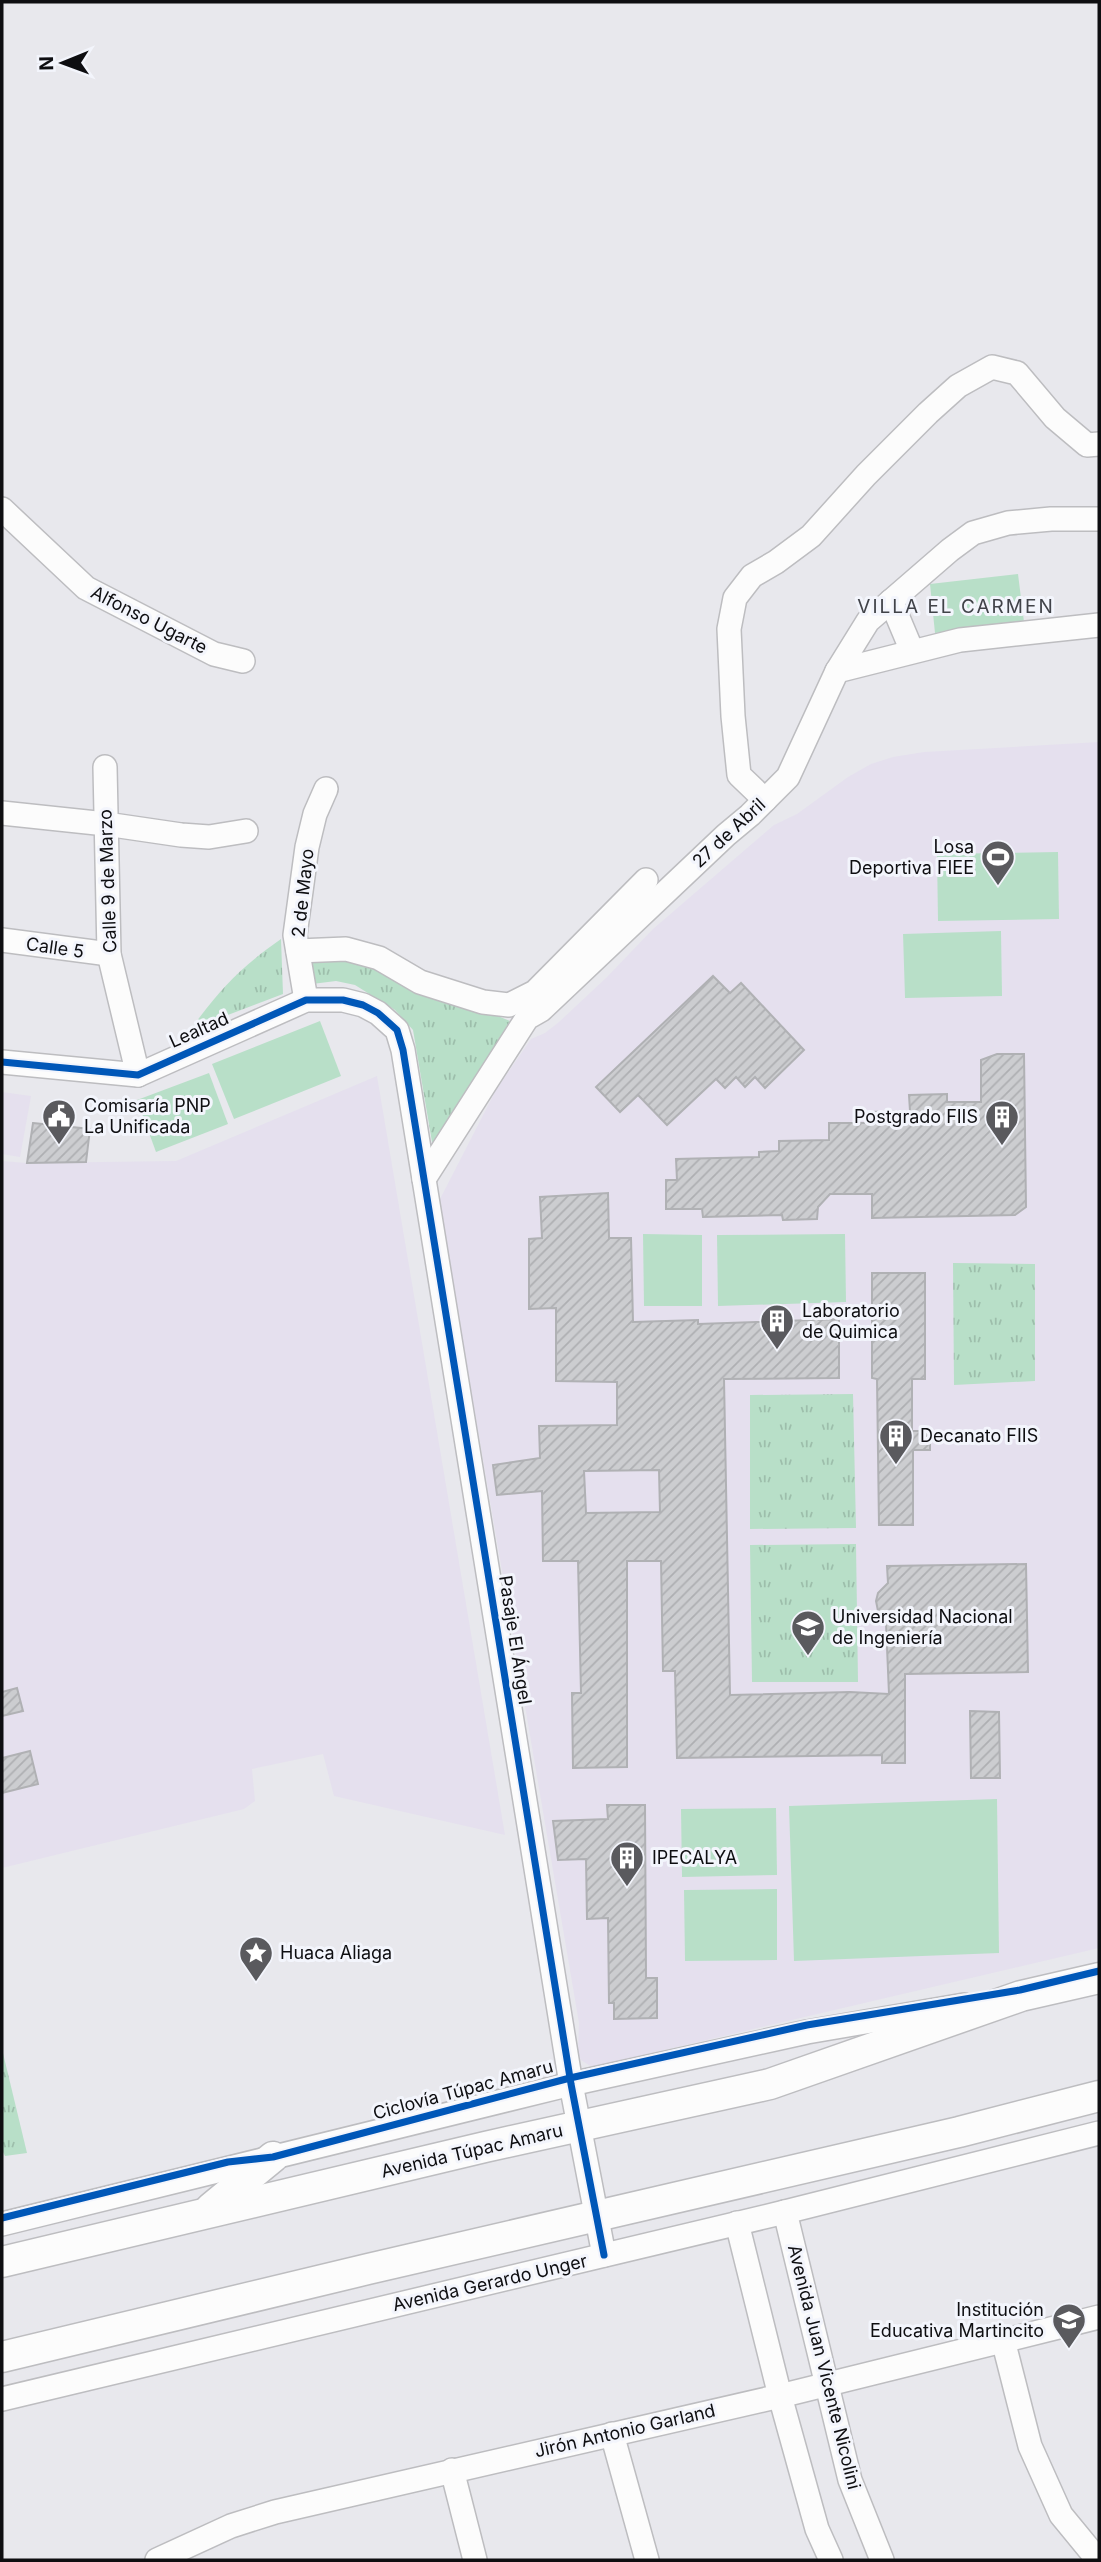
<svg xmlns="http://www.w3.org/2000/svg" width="1101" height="2562" viewBox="0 0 1101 2562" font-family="Inter,sans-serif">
<defs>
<pattern id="grass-tufts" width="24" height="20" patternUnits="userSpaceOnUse" patternTransform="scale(1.75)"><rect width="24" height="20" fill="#b8dfc8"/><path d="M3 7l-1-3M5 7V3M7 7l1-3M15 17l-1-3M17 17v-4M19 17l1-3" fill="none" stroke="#9dbeab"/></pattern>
<pattern id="building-hatch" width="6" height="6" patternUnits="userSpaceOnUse" patternTransform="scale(1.75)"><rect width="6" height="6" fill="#cccdd0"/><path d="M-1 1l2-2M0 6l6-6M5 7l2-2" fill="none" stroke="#aeafb2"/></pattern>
</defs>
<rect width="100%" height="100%" fill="#e8e8ed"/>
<g fill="#e5e0ee">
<path d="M1099,742V1948L617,2061L595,2069L581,2060L578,2052L579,2023L439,1201L496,1090L531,1039L545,1033L559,1022L607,977L653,929L774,825L797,814L848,777L871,764L893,757L924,752Z"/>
<path d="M377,1076L505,1835L334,1796L323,1754L252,1769L255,1801L244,1809L2,1868V1161L27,1163L176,1161Z"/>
<path d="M2,1092L31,1096L20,1157L2,1154Z"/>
</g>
<g fill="url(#grass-tufts)">
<path d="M281,939L283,994L191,1029C219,990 241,967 281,939Z"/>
<path d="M308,959L365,962L510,1021L440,1141L432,1142L413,1030L395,1010L355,985L336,981L312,984Z"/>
<path d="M953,1263L1035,1264V1381L954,1385Z"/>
<path d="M853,1394L856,1528L750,1529V1395Z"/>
<path d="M856,1544L858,1682H752L750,1545Z"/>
<path d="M2,2049L27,2153L5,2156L2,2150Z"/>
</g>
<g fill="#b8dfc8">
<path d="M1018,574L1024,622L935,633L930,584Z"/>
<path d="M1058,852L1059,919L938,921L937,854Z"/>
<path d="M1001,931L1002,996L905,998L903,934Z"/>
<path d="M320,1021L341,1076L234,1119L212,1064Z"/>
<path d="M209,1073L228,1124L156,1152L137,1100Z"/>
<path d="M643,1234L702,1235V1306H644Z"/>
<path d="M845,1234L846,1302L718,1306L717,1235Z"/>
<path d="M997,1799L999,1953L794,1961L789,1806Z"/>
<path d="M776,1808L777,1875L682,1877L681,1809Z"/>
<path d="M777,1889V1960L685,1961L684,1890Z"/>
</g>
<g fill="url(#building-hatch)" stroke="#b0b1b4" stroke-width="2" fill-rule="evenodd">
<path d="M713,976L730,993L741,983L804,1050L765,1088L755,1077L745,1087L736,1077L725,1088L716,1079L667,1125L638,1095L620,1112L596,1087Z"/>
<path d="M997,1054H1024L1026,1207L1015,1215L872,1218V1194H830L818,1207L817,1219L783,1220L782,1215L703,1217L702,1209H666V1180H677L676,1159L759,1157V1152L779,1151V1141L829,1140V1123H870V1112L910,1111L909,1095L947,1094V1102H981V1060Z"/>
<path d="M33,1123L90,1129L86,1162L27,1163Z"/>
<path d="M608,1193L609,1238H631L633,1322L698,1320V1324L839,1319V1378L724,1379L730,1695L850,1692L889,1694L886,1624L878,1611L876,1601L878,1593L888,1583L887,1566L1026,1564L1028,1672L905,1674V1763H882V1755L677,1758L675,1671H663L661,1561H627V1767L573,1768L572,1693H581L578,1561H543L542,1491L497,1495L493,1465L540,1458L539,1426L617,1425V1382L556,1381V1308L529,1309V1239L542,1238L540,1197ZM659,1470L660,1512L586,1513L584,1471Z"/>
<path d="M872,1273H925V1379H912V1431H930V1450H913V1525H879L877,1379L872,1378Z"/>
<path d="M17,1688L23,1711L2,1716V1692Z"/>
<path d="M970,1711L999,1712L1000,1778H971Z"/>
<path d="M30,1751L38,1784L2,1793V1758Z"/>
<path d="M607,1805H645L646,1978H657V2018L614,2019V2003H609L608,1918L587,1919L586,1859L558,1860L553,1821L608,1819Z"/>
</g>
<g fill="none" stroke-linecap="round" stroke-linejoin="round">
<g stroke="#bdbdc0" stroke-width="26">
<g id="minor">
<path d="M2,509L86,588L214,654L243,661"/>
<path d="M891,601L912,651"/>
<path d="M837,671L868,621L950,550L973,533L1008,523L1051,519H1099"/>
<path d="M105,767L109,954L138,1075"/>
<path d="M765,800L739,775L733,716L729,629L735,598L752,576L776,562L811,536L866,475L928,413L958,386L992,367L1017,373L1055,418L1087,445L1099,444"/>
<path d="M2,813L106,824L181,835L209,837L246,831"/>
<path d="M2,940L109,954"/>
<path d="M298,951L346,949L379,958L420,982L483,1002L509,1005L535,992L646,880"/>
<path d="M306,1000L295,935L307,847L315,814L326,789"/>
<path d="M2,1062L138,1075L306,1000H343L363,1005L378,1013L397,1030L403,1050L571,2084L604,2255"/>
<path d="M424,1179L527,1018L541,1010L726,835L750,815L788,777L837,671L960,640L1099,625"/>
<path d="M785,2212L850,2480L882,2560"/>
<path d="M737,2223L780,2396L817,2529L831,2560"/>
<path d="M2,2224L571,2084L807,2032L964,2005"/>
<path d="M1003,2340L1030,2446L1061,2515L1098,2560"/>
<path d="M2,2399L785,2212L1099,2133"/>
<path d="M612,2434L647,2560"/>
<path d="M452,2470L475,2560"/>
<path d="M157,2560L231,2526L275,2512L780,2396L1099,2317"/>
</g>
</g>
<g stroke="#bdbdc0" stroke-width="33">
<g id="major">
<path d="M211,2208L273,2157"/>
<path d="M2,2262L485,2147L770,2084L1021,1996L1099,1978"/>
<path d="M2,2357L368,2269L959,2132L1099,2096"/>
</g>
</g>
<use href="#minor" stroke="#fcfcfc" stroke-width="23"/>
<use href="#major" stroke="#fcfcfc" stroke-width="30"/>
<g stroke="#f3f5fc" stroke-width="11">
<g id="cycleway">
<path d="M2,1062L138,1075L306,1000H343L363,1005L378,1013L397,1030L403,1050L571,2084L604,2255"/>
<path d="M2,2218L228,2162L273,2157L570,2078L807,2025L1020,1990L1099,1971"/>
</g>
</g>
<use href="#cycleway" stroke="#0057b8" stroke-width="7"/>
</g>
<defs>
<g id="stadium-pin" transform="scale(1.75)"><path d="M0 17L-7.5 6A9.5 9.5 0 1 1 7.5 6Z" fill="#5a5a5e" stroke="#f3f5fc"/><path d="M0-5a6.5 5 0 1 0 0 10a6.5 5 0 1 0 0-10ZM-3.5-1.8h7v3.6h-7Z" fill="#fff"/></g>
<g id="civic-pin" transform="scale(1.75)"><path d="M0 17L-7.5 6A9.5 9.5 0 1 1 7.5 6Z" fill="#5a5a5e" stroke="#f3f5fc"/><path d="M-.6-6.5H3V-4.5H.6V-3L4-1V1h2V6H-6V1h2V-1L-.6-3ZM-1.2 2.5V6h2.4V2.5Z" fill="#fff"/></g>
<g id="building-pin" transform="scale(1.75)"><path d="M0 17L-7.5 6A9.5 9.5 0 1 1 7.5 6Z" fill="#5a5a5e" stroke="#f3f5fc"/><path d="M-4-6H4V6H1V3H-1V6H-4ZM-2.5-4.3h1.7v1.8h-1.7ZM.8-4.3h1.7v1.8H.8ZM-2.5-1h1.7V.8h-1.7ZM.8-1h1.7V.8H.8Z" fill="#fff"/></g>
<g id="university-pin" transform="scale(1.75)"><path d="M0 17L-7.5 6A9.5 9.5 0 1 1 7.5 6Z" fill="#5a5a5e" stroke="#f3f5fc"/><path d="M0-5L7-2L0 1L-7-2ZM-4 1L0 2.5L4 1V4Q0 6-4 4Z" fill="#fff"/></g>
<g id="sight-pin" transform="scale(1.75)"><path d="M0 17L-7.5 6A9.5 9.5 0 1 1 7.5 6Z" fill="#5a5a5e" stroke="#f3f5fc"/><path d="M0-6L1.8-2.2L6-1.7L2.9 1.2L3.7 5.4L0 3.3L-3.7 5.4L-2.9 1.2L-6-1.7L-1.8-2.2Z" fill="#fff"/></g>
<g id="school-pin" transform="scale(1.75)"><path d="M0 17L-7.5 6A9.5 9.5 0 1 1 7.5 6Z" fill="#5a5a5e" stroke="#f3f5fc"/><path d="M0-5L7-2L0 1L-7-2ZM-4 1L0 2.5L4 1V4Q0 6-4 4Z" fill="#fff"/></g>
</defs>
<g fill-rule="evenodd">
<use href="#stadium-pin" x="998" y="857"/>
<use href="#civic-pin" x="59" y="1116"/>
<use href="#building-pin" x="1002" y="1117"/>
<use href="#building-pin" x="777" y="1321"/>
<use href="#building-pin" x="896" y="1436"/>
<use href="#university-pin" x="808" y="1627"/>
<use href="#building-pin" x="627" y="1858"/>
<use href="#sight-pin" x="256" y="1953"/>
<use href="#school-pin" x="1069" y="2320"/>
</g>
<g text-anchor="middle" stroke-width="6" stroke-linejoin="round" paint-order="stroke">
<g font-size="18" fill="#0e0e11" stroke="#f3f5fc">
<text transform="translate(149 620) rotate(27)" y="6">Alfonso Ugarte</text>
<text transform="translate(729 833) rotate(-43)" y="6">27 de Abril</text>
<text transform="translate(108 881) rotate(-92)" y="6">Calle 9 de Marzo</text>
<text transform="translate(303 893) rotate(-84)" y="6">2 de Mayo</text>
<text transform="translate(55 948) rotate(8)" y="6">Calle 5</text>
<text transform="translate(199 1030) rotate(-24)" y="6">Lealtad</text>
<text transform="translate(515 1640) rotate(81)" y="6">Pasaje El Ángel</text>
<text transform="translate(463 2090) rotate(-15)" y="6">Ciclovía Túpac Amaru</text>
<text transform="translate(472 2151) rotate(-13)" y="6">Avenida Túpac Amaru</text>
<text transform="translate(490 2283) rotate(-13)" y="6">Avenida Gerardo Unger</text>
<text transform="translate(824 2367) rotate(76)" y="6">Avenida Juan Vicente Nicolini</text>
<text transform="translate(625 2431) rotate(-13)" y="6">Jirón Antonio Garland</text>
</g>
<g font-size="18" fill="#0e0e11" stroke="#f3f5fc" text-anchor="start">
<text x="974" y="853" text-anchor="end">Losa<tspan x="974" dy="21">Deportiva FIEE</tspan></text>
<text x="84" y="1112">Comisaría PNP<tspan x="84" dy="21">La Unificada</tspan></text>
<text x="978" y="1123" text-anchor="end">Postgrado FIIS</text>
<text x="802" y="1317">Laboratorio<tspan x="802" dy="21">de Quimica</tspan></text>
<text x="920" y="1442">Decanato FIIS</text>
<text x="832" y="1623">Universidad Nacional<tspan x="832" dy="21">de Ingeniería</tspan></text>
<text x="652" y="1864">IPECALYA</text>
<text x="280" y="1959">Huaca Aliaga</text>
<text x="1044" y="2316" text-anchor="end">Institución<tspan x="1044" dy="21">Educativa Martincito</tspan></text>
</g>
<g font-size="19" letter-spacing="2" fill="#414349" stroke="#f3f5fc">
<text x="956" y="613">VILLA EL CARMEN</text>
</g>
</g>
<rect width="1101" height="2562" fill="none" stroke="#0e0e11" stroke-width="7"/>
<g transform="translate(63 63) rotate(269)" stroke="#f3f5fc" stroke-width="5" paint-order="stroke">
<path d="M0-5L12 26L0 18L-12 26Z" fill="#0e0e11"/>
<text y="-10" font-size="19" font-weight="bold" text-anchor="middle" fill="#0e0e11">N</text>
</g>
</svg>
